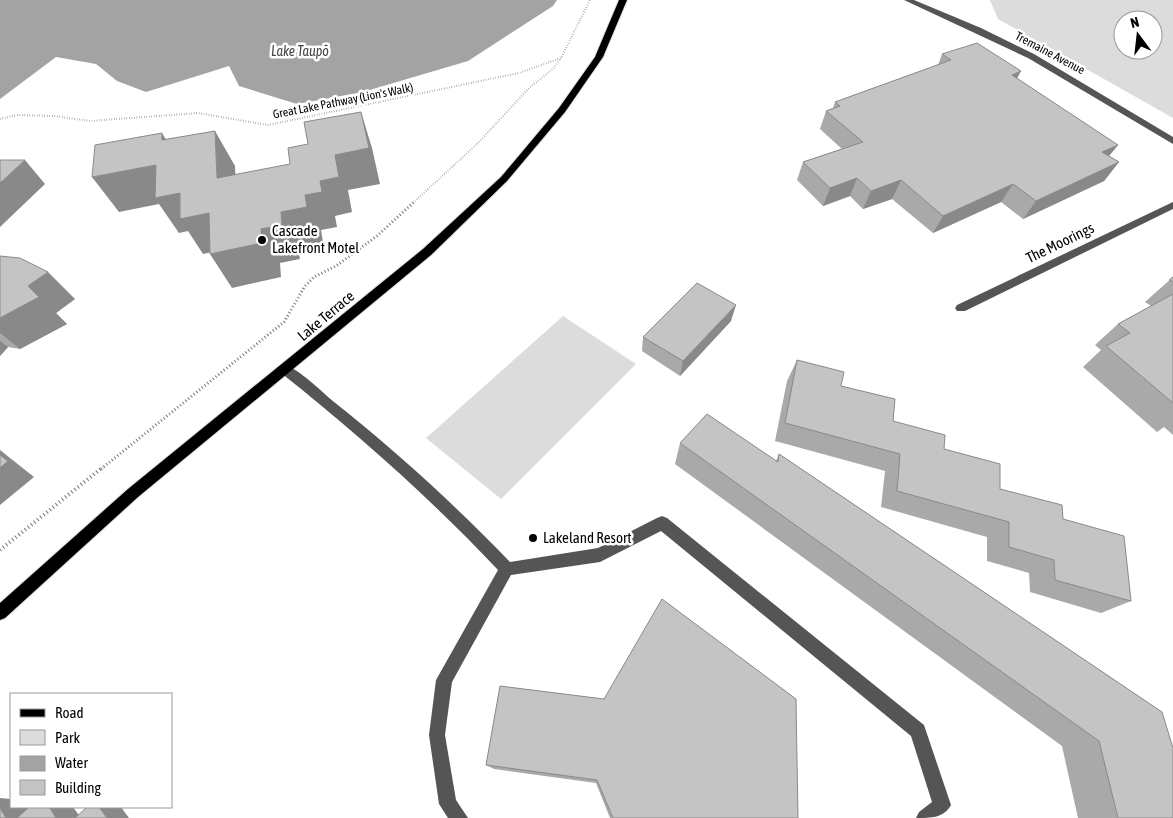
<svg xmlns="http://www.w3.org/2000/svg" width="1173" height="818" viewBox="0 0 1173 818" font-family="'Asap Condensed',sans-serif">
<rect width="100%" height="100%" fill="#fff"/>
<g fill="#dcdcdc" fill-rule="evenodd">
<path d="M990,0H1173V118L998,19ZM1123,20H1153V50H1123Z"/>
<path d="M563,316L636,364L501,499L426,438Z"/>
</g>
<path fill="#a3a3a3" d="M0,0H557L553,6L468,61L363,92L297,104L239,86L229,66L146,92L117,81L96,64L56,57L0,99Z"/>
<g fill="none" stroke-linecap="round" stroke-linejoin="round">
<g stroke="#dbdbdb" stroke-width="2">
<path id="major" d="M619,0H627L603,57L565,112L507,181L431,255L138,497L5,618L0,620V603L128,489L423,249L501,177L559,108L595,57Z"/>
</g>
<g stroke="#777" stroke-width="2" stroke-dasharray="0.5 2" stroke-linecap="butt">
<path d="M0,119L17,115L54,116L90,121L198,113L268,125L519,73L561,58L590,0"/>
<path d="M413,203L478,143L529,88L553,69L561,58"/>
</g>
<path stroke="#777" stroke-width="3" stroke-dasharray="1 2.5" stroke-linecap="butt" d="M101,469L284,322L305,286L314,277L336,266L377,236L415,201"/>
<path stroke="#777" stroke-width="4" stroke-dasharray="1 3" stroke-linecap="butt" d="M0,550L103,467"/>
<g fill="#555" fill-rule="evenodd">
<path d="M904,0H914L981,28L1034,54L1173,137V144L1028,58Z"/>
<path d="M1173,202V209L965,311H957L955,308L957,305Z"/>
<path d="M285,365C300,370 321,391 334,402C396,451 455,505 510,562L598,548L657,518L662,516L667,518L924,725L951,805C944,818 931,818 916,818L919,812L932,802L911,736L661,531L600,562L511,575L452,682L445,735L456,800L468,818H448L439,804L429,735L436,680L498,570C431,499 358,434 281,373L279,370L281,367Z"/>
</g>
<use href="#major" fill="#000" fill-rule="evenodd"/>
</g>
<g fill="#a9a9a9">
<path d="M942,54L1017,79L1118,145L1109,156L1119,162L1104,181L1023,219L1001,202L933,233L892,199L863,209L850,196L823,206L797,180L803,162L842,149L820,129L826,111L833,108L835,102L938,65Z"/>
<path d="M0,256L75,299L56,313L67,324L20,349L8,347L0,356Z"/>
<path d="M1173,277V435L1164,427L1157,432L1083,367L1101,350L1095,345L1118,324L1151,306L1145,302Z"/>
<path d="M731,321L680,376L642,351L643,337Z"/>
<path d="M797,360L841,386L893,421L944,449L1000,489L1063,519L1131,601L1101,613L1030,592L1029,573L987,561V537L881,507L885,471L775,441L787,381Z"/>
<path d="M680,443L776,461L779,454L1162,712L1173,818H1078L1062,746L675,464Z"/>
<path d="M500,686L798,818H610L596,783L494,769L486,765Z"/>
</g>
<g fill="#898989">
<path d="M1021,71L1011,90L1012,75Z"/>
<path d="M361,112L372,148L380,184L348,190L352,212L335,216L337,227L321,230L323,242L298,247L300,259L280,263L281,277L232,288L210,254L261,229L281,212L305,195L320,181L335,155Z"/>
<path d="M215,131L235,166L237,213L217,178Z"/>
<path d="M162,133L184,169L162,140Z"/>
<path d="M1118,145L1103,163L1102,152Z"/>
<path d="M25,160L45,184L0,227V183Z"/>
<path d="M1119,162L1104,181L1023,219L1036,201Z"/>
<path d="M156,165L180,193L209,213L230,248L203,254L188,231L179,233L159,204L119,212L92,177Z"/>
<path d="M857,178L850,196L823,206L830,188Z"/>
<path d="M901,180L892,199L863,209L871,191Z"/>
<path d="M1013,184L1001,202L933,233L943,216Z"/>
<path d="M48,272L75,299L56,313L67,324L20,349L0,333V318L28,286Z"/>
<path d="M736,305L731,321L680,376L683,361Z"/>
<path d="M0,341L8,347L0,356Z"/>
<path d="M0,450L34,477L0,505Z"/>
<path d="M0,798L11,799V807H26L33,818H6L0,808Z"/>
<path d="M49,807H73L81,818H56Z"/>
<path d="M99,807H121L129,818H107Z"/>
</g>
<g fill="#c4c4c4" stroke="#898989">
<path d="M977,43L1021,71L1012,75L1118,145L1102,152L1119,162L1036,201L1013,184L943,216L901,180L871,191L857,178L830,188L803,162L863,142L826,111L840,106L835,102L951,60L942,54Z"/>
<path d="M361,112L369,148L335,155L339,177L320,181L322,192L305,195L307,207L281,212L282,225L261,229L262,243L210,254L209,213L180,219V193L155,198L156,165L92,177L95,145L162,133V140L215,131L217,178L290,164L288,148L308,144L304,122Z"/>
<path d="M0,160H25L0,183Z"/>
<path d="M0,256L20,258L48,272L28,286L39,297L0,318Z"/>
<path d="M1173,277V282L1169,280Z"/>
<path d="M697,283L736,305L683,361L643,337Z"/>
<path d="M1173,294V403L1106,346L1130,333L1118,324Z"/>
<path d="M797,360L844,372L841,386L895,399L893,421L945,435L944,449L1000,464V489L1062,505L1063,519L1124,536L1131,601L1055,580L1054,560L1009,547V522L897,491L900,454L785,423Z"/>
<path d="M707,414L778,462L779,454L1162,712L1173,748V818H1118L1099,741L680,443Z"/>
<path d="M0,455L8,461L0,468Z"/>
<path d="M662,599L796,699L798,818H613L597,780L486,765L500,686L604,699Z"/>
<path d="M29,807H49L56,818H17Z"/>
<path d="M87,807H99L107,818H75Z"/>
<path d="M0,808L6,818H0Z"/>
</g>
<g fill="#000" stroke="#fff" stroke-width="2">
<circle cx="262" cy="240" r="5"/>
<circle cx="533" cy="538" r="5"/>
</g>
<g text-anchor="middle" stroke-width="5" stroke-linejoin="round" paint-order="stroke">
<g font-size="12" fill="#000" stroke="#fff">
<text transform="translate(1050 53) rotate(28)" y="4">Tremaine Avenue</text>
<text transform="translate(343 101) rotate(-11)" y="4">Great Lake Pathway (Lion's Walk)</text>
</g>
<g font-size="14" font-style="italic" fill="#444" stroke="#fff">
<text x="300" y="56">Lake Taupō</text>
</g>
<g font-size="15" fill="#000" stroke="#fff" text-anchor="start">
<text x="272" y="236">Cascade<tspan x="272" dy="17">Lakefront Motel</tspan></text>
<text x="543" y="543">Lakeland Resort</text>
</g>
<g font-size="15" fill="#000" stroke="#fff">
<text transform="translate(1060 243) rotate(-26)" y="5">The Moorings</text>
<text transform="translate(326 316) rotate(-40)" y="5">Lake Terrace</text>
</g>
</g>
<rect x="10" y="693" width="162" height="115" fill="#ffffff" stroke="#999999"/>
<rect x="20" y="709" width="25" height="8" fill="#000000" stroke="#999999"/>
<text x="55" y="718" font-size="15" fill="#000000">Road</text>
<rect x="20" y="730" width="25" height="15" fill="#dcdcdc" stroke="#999999"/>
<text x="55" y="743" font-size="15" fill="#000000">Park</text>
<rect x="20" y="756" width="25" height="15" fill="#a3a3a3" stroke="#999999"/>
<text x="55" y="768" font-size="15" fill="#000000">Water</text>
<rect x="20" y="780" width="25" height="15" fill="#c4c4c4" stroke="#999999"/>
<text x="55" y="793" font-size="15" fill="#000000">Building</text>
<g transform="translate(1138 35) rotate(345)"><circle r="24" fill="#ffffff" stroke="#999999"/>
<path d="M0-4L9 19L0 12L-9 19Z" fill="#000000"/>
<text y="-8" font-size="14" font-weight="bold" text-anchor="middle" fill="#000000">N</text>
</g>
</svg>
